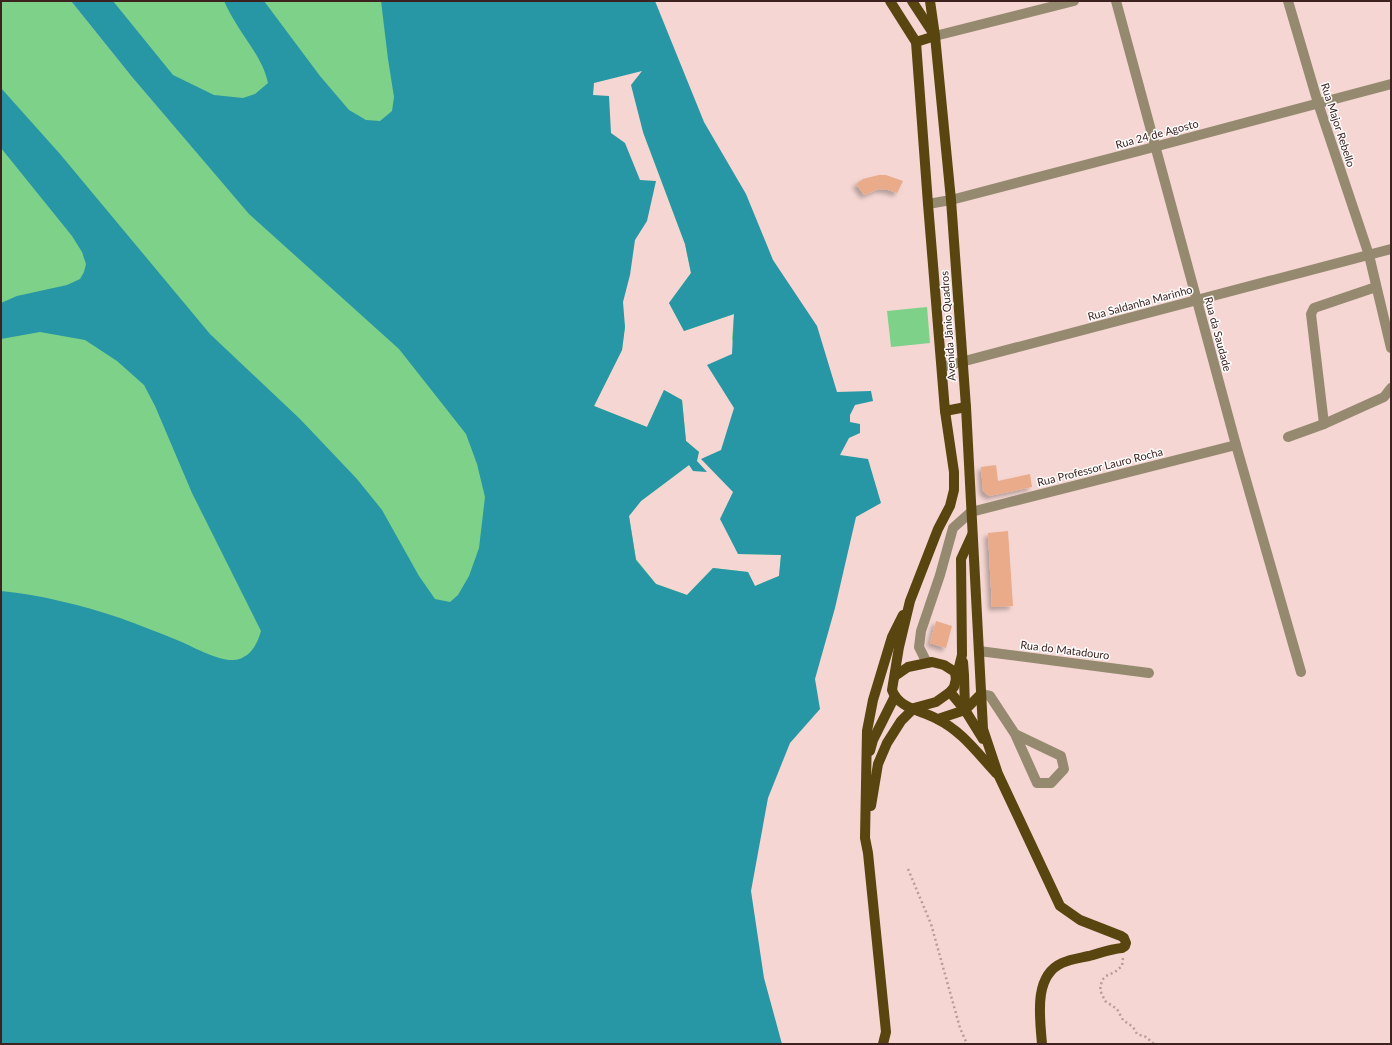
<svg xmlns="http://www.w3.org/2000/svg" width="1392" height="1045" viewBox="0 0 1392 1045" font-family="Lato,sans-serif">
<defs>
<filter id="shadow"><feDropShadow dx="-3.5" dy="3.5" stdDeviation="2" flood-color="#0004"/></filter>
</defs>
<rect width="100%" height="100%" fill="#f5d6d2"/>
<g fill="#7dd189">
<path d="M1,1H71L132,77L242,205L72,1H621L594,83L583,89L625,327L622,350L594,406L647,427L664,390L682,400L686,441L699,452L689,465L641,501L629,516L636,559L656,584L687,595L713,568L748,572L755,586L779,576L781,555L738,554L759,473L732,338L734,314L684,331L669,303L691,273L685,244L643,132L755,310L808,614L1,764Z"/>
<path d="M927,307L930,343L891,347L887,311Z"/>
</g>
<path fill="#2797a5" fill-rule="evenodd" d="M71,1H113L173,75L214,95L243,98L255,94L268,83C263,59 246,41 234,20C230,14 227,7 224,1H264L320,76L349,110L366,120L380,121L392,111L394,97L388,59L381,1H655L704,122L746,194L773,260L817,326L837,392L871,391L873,401L855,405L850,415V422L860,424V433L849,438L840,455L868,459L881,503L856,517L835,608L815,679L820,709L790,743L768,798L751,891L764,978L782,1044H1V591C41,595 81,605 120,618C139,625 158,632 177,640C192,646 217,661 234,660C250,658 257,645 261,631L192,493L155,406L144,385L117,361L85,340L40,332L1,339V303L17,296L67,285L80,279L84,272L86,264L82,252L72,236L1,148V88L60,154L210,334L300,419L357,479L382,510L419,576L435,599L450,602L458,595L469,576L479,548L485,497L477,464L466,434L399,349L249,214L132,77ZM642,71L631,85L643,132L685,244L691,273L669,303L684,331L734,314L732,354L707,365L734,408L721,450L701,459L733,492L720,519L738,554L781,555L779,576L755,586L748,572L713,568L687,595L656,584L636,560L629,516L641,501L689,465L693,471L707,472L697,461L699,452L686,441L682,400L664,390L647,427L594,406L622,350L625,327L623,302L630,275L635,240L647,221L656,181L640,180L625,143L611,133L609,96L593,95L594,83Z"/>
<g fill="#eaab8b" filter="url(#shadow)">
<path d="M879,175H886L903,181L897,193L888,190L879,189L864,195L856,184L863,179Z"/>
<path d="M996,465L998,481L1030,474L1032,487L989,496L983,491L981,467Z"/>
<path d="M1008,531L1013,606L992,607L988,533Z"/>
<path d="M936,621L952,626L946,648L930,643Z"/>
</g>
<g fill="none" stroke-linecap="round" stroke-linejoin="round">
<g stroke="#b99b97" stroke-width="2.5" stroke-dasharray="2 3" stroke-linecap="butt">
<path d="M908,869L931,924L960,1028L967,1044"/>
<path d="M1123,958L1122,966L1115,972L1106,976L1102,980L1100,990L1105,1001L1117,1009L1123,1020L1133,1027L1137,1034L1146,1037L1154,1044"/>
</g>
<g stroke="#958a70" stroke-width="10">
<path d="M1116,1L1236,445L1301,672"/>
<path d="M1288,1L1318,103L1369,255L1391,348"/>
<path d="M935,36L1074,1"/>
<path d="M928,204L951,200L1154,147L1391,84"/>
<path d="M942,367L1391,249"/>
<path d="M1324,424L1311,314L1314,308L1376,287"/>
<path d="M1288,437L1324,424L1384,397L1391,388"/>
<path d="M979,651L1149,673"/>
<path d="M927,663L919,647L921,631L940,575L953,528L971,512L1006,503L1236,445"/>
<path d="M981,694L990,696L1015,734L1037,783H1051L1064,769L1061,756L1015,734"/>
</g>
<g stroke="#59450f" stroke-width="10">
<path d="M890,1L916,42L928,204L945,411L954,472V490L950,506L938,529L910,601L899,647L892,690C899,709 921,710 937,719C962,731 978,754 996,773"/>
<path d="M912,1L933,33"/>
<path d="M930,1L935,36L951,200L966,407L983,729L998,774L1060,906L1080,920L1121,936L1124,938L1126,943L1125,946L1122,948C1111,949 1100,953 1089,956C1080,958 1071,959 1062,963C1033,976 1040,1018 1042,1044"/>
<path d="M916,42L935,36"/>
<path d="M945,411L966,407"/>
<path d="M963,662L964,675L965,710"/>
<path d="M895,676L908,667L932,662L944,665L955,672L956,680"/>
<path d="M950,692L965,710L983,739"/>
<path d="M938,719L965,710L981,694"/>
<path d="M870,751L873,740L895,696"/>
<path d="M871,806L878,764L887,743L901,721L914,708L936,702L950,692L954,687L962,655L961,559L972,535"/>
<path d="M883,1044L886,1032L868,853L865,838L867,731L873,700L892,637L903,615"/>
</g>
</g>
<g text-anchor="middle" stroke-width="3" stroke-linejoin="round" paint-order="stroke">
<g font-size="11" fill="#3e221f" stroke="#fff">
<text transform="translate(1338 125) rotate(72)" y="4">Rua Major Rebello</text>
<text transform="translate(1157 134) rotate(-15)" y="4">Rua 24 de Agosto</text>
<text transform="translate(1140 303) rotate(-15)" y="4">Rua Saldanha Marinho</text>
<text transform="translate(948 326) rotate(-94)" y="4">Avenida Jânio Quadros</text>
<text transform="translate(1218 334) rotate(75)" y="4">Rua da Saudade</text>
<text transform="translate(1100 467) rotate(-14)" y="4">Rua Professor Lauro Rocha</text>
<text transform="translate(1065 650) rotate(7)" y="4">Rua do Matadouro</text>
</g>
</g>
<rect width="1392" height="1045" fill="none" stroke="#3e221f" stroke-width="4"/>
</svg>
